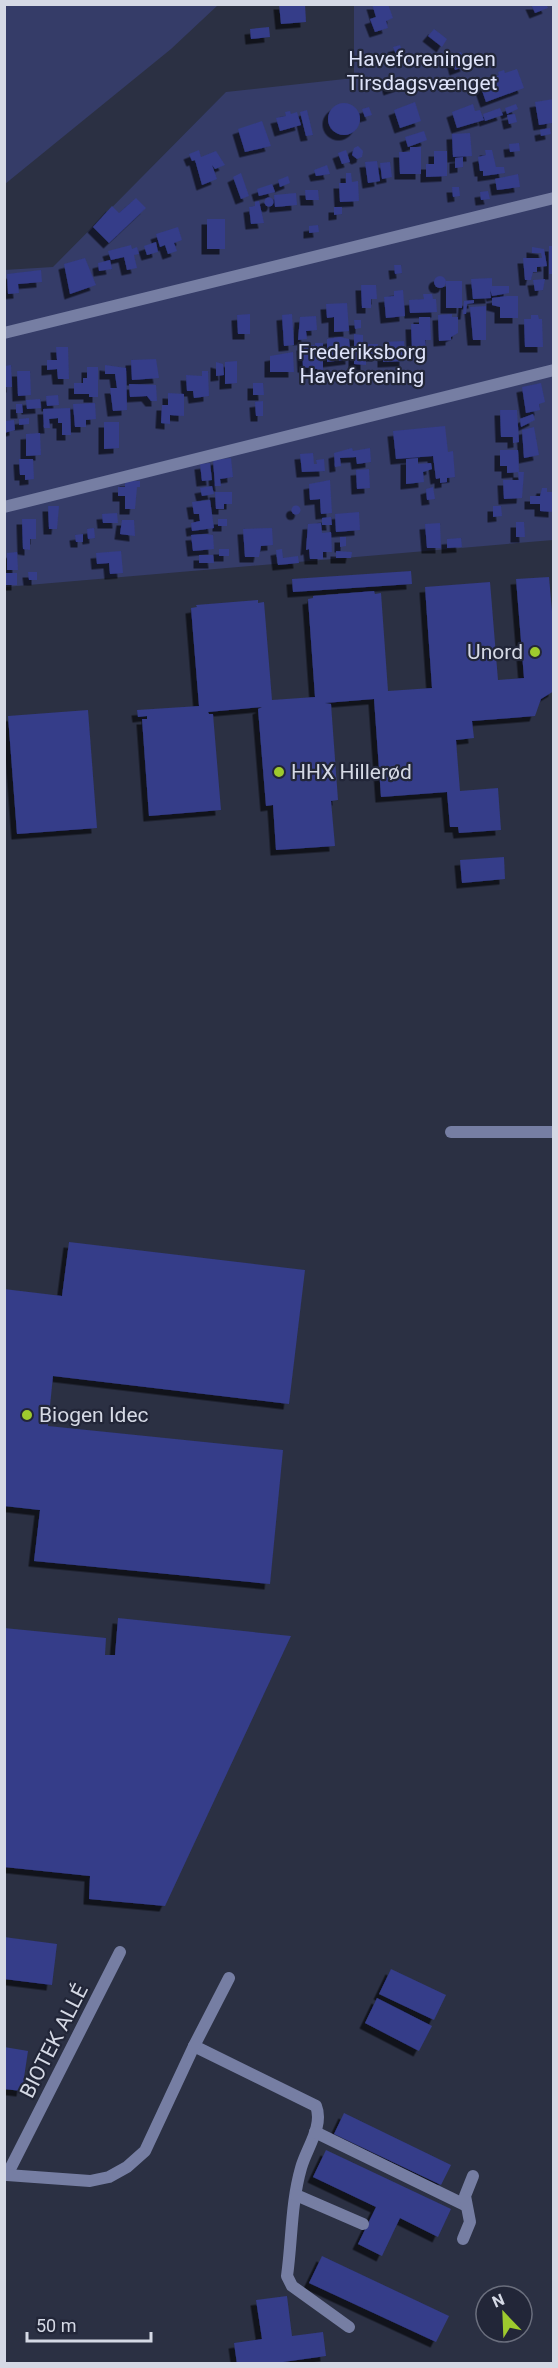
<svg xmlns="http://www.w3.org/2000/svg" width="558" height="2368" viewBox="0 0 558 2368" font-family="Roboto,sans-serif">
<defs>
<filter id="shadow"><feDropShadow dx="-5.5" dy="5.5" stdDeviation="0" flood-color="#0009"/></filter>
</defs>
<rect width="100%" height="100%" fill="#2b3043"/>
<g fill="#353c68">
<path d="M5,4H218V5L171,49L5,184Z"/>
<path d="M354,5H553V540L5,587L4,270L53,267L226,92L354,78Z"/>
</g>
<g fill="#343c89" filter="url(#shadow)">
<path d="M279,4H305L306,22L281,24Z"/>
<path d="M372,4H388L393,18L386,21L388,28L375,32L370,19L376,17Z"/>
<path d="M531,4H546L548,8L535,13Z"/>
<path d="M269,27L270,37L251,39L250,29Z"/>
<path d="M434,29L447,39L442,47L428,36Z"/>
<path d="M400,45L403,54L397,56L393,47Z"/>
<path d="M461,52L466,66L455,70L451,55Z"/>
<path d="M517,69L524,88L486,102L479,82L499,75L498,72L504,70L505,73Z"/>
<path d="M402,78L404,85L389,90L387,83Z"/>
<path d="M554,99L552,123L539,125L535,102Z"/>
<path d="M415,102L421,121L400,128L394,110Z"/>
<circle cx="344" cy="119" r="16"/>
<path d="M473,104L475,111L480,110L484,120L457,128L452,112Z"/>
<path d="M516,104L518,109L507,114L505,108Z"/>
<path d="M369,107L372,115L365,117L362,109Z"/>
<path d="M500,108L503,115L485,121L483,114Z"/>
<path d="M307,110L313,135L306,136L300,112Z"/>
<path d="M290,111L291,114L297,112L301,125L280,131L276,118L286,116L285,112Z"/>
<path d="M515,114L517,122L509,124L507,115Z"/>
<path d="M262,121L271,146L245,152L238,129Z"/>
<path d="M550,128L551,134L541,136L540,130Z"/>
<path d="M424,131L427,140L408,147L405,137Z"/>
<path d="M470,133L472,156L453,157L452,134Z"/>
<path d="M519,143L520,151L510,152L509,144Z"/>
<path d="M358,146L363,151L362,157L357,159L352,155L354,148Z"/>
<path d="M410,147H421V174H400L399,152H410Z"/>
<path d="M199,150L201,157L216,151L225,165L215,169L212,165L217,179L202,185L195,160L192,161L189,154Z"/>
<path d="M346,150L350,162L342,164L338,153Z"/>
<path d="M485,150H492L496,167H504L505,173L483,176V171H480L478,157L486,155Z"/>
<path d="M434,151H447V176L426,177V164H434Z"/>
<path d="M463,157V167L455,168V158Z"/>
<path d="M377,161L380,181L368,183L365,162Z"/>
<path d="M390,162L392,177L382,179L380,163Z"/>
<path d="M327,165L330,174L316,176L314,170Z"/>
<path d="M241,173L249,196L241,199L233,177Z"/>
<path d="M346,173H351L352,182L358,181L359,201L340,202L339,183H346Z"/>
<path d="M518,174L520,187L497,190L495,179Z"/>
<path d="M288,176L290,183L280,187L278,180Z"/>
<path d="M272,184L275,192L259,196L257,189Z"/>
<path d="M452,187H459L460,196L453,197Z"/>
<path d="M305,190H318L319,200H306Z"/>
<path d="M488,191L490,199L481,200L480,192Z"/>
<path d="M296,193L297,205L275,207L274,195Z"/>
<circle cx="269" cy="202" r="4.5"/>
<path d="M136,198L146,208L109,243L93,227L112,206L119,213Z"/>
<path d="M259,201L264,223L251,224L249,207L255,206V202Z"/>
<path d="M334,207H342V214L334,215Z"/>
<rect x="207" y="219" width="18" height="30"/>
<path d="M318,225L319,232L309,233V226Z"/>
<path d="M178,227L182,240L174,243L177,251L168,254L165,245L160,247L156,234Z"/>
<path d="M156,242L158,252L147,255L144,246Z"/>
<path d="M131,245L132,249L137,247L139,254L134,255L137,268L127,270L124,257L111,260L108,251Z"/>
<rect x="549" y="246" width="5" height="28"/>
<path d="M532,247L544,249L547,266L537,267V272H533L531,280H525L523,258H542L541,253H532Z"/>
<path d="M85,258L96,285L70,294L64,264Z"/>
<path d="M110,260L112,269L99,271L98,263Z"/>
<path d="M394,265H401L402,273L395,274Z"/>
<path d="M41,270L42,282L18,284L19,293L8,294L7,274Z"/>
<circle cx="440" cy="282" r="6"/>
<path d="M492,278V286H509V293L492,296L490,289L491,298L473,299L471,279Z"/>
<path d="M545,279L543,290L535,291L533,280Z"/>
<rect x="446" y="281" width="16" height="27"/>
<path d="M361,285H376L377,299H371V308H362Z"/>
<path d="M403,290L405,316L386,318L384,297L394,296V291Z"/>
<path d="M423,294H432L433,299H436L437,312L410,313L409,300L424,299Z"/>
<path d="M507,296H518V318H500V307L492,305V298Z"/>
<path d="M474,300V303L467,304L466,314H463L464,301Z"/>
<path d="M347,303L349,331L334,332V317L327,318L326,304Z"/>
<path d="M486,306V340H473L470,307Z"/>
<path d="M250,314V334H238L237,315Z"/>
<path d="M292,314L294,345L284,346L282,315Z"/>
<path d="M452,314V317H458V333L451,337V340L439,341L438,315Z"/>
<path d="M531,315H538L539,319H542L543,347H525L524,319H531Z"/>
<path d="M316,316L317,330L306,331L307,339L298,340L300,317Z"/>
<path d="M419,317H430L431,340H425L426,348L412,349L411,324H419Z"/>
<path d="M354,320H361V328L355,329Z"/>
<path d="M354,334L363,335V344H378V356H366V365L354,364Z"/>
<path d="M340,337L349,339L351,359L327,362V339Z"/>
<path d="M404,341L405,361L383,362V342Z"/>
<path d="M315,343H323V370L303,367L302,345H315Z"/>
<path d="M56,347H68L69,379H58L57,369L47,370V360H57Z"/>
<path d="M293,352L294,372H270V356Z"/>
<path d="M156,359L159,378L132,380L131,360Z"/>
<path d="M237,361V383L225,384V362Z"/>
<path d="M216,362L223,364L224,375L216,376Z"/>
<path d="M11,365L12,387H5V366Z"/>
<path d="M105,365L126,368L127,410L113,411L110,388H117L115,374H105Z"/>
<path d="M87,367H98V397H89V394H74V383H83V378H87Z"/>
<path d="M17,371H30L31,395L18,396Z"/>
<path d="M202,371H208L209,396L194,398L193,391H187L186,375L202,376Z"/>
<path d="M253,383H263L264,395H253Z"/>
<path d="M541,383L545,402L539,404L540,410L526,413L522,387Z"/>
<path d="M129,384L156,385L157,401H151L147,396L130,397Z"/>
<path d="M168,393L184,394V416L170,415V424L161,423L162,405H168Z"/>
<path d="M58,395L59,405L47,406L46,396Z"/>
<path d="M40,399L41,408L27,409L26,400Z"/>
<path d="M263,401V416H256L255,402Z"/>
<path d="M95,403L96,419L86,420V427H75L73,404Z"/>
<path d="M16,404H22L23,413H16Z"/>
<path d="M70,408L71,435H62V423H58V418L49,419L50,428H44L43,409Z"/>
<path d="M500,410H517L519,442L513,443V437H501Z"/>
<path d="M533,414L535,420L521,427L520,419Z"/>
<path d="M29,418V424L19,425V419Z"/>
<path d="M14,420L15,430L4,433V421Z"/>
<path d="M104,422H119V448L104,449Z"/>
<path d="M445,426L448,452L453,451L455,477L447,478V482L440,483V478L436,479L433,456L396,459L393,431Z"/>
<path d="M534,427L539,455L524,458L522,430Z"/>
<path d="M40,433L41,455L26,456V434Z"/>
<path d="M352,448L353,451L370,448L371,462L357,464L356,457L340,458L341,466L335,467L334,453Z"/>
<path d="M500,450H518L519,472L507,473V466H500Z"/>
<path d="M313,453L314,464H317L316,460L324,459L325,471L302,472L300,454Z"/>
<path d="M231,458L233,477L220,479L221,486H215L213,460Z"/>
<path d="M418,458V464L431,463L432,469L423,472L424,482L406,484V459Z"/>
<path d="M19,459H33L34,479L25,480V475H20Z"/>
<path d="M210,463L212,480L202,481L200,464Z"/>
<path d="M369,469L370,488L357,489L356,470Z"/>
<path d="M518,472H524L522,498L504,499L503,480H519Z"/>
<path d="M330,480L332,513L321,514L320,499L310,500L309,484Z"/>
<path d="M125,481H140V487H137L135,509H125V496H118V487H125Z"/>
<path d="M212,486L214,494L202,496L200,488Z"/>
<path d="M433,487L435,499L427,500L426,489Z"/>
<path d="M542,488H547V492H554V512L540,511V504H530V496H540Z"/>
<path d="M215,492H232V504H224V509H216Z"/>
<path d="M210,500L214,528L192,531L191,523L200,521L199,514H194L192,502Z"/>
<circle cx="296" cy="510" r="4.5"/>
<path d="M48,506H59L57,529H49Z"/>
<path d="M493,506H501L502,516L493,517Z"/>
<path d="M359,512L360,530L336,532L335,514Z"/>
<path d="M117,513L118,523H103L102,514Z"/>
<path d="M331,517L332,525H322V518Z"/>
<path d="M22,519H36V539H30V550L23,549Z"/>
<rect x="218" y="519" width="9" height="7"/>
<path d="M122,520H134L135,536L120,534Z"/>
<path d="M516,522H524L525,537H516Z"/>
<path d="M321,523L322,533L331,532L332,552H323V559H310L309,549L306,550L308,524Z"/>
<path d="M440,523L441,548H427L425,524Z"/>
<path d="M94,528L95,538L88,539L87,529Z"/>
<path d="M272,528L273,545L261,546L259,557H245L243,529Z"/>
<path d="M83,534V542H76L75,535Z"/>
<path d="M206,534L213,535L214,549L193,551L191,535Z"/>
<path d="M340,537H346V546L340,547Z"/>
<path d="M461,538L462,547L447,548V539Z"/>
<rect x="219" y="549" width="10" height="7"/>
<path d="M282,549L283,558L298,556L299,563L278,565L276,550Z"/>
<path d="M121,551L123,573L110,574L109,563L97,564L96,553Z"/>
<path d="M336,551L352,552L351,558H336Z"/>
<path d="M17,552L18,570H7V553Z"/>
<path d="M199,555H213L214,563H199Z"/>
<path d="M411,571L412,584L293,592L292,579Z"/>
<path d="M28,572H37V580H29Z"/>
<rect x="5" y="573" width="12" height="12"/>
<path d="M549,577L554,633V691L541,699L535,716L472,721L474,738L456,740L460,791L498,788L501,830L459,833L458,827H450L447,792L381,797L374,699L325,703L331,704L338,800L331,801L335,846L276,850L273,805L266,806L258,709L262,707L208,712L209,714H213L221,810L149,816L142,719H147V716L138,717L137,710L199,706L191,608L197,607L196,605L258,600V603L264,602L272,700L315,697L308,599L313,598V596L374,591L375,594L381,593L388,691L432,688L425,587L490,582L498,680L524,678L516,579Z"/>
<path d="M88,710L97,828L17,834L8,716Z"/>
<path d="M504,857L505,879L462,883L460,860Z"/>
<path d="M69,1242L305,1270L289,1404L53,1376L48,1426L283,1450L270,1584L34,1561L40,1510L4,1506V1289L62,1296Z"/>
<path d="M118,1618L291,1636L165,1906L89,1899L90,1876L4,1867V1628L106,1638L105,1655H115Z"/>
<path d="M4,1937L57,1944L52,1985L4,1979Z"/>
<path d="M391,1969L446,1995L434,2020L379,1994Z"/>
<path d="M377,1998L432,2026L419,2051L365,2023Z"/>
<path d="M4,2047L28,2051L22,2091L4,2089Z"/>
<path d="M344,2113L451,2165L441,2185L334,2134Z"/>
<path d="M326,2150L451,2209L438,2237L400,2218L382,2256L358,2244L376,2207L313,2177Z"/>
<path d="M322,2256L449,2316L436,2342L309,2283Z"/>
<path d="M287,2296L292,2336L323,2332L326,2356L269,2364H237L234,2343L262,2339L256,2300Z"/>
</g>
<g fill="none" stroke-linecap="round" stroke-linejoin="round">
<g stroke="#767ea3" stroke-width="12">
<path d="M4,333L554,198"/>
<path d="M4,507L554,370"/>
<path d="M451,1132H554"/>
<path d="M194,2046L316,2106C324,2126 306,2149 301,2168C291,2203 292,2240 287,2276L292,2286L349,2327"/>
<path d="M315,2132L465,2205"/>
<path d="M4,2175H7L120,1952"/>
<path d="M7,2175L90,2181L109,2177L127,2167L145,2151L194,2046L229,1978"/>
<path d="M296,2195L363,2224"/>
<path d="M463,2239L470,2222L465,2196L473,2176"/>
</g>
</g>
<g fill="#9eca2e" stroke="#222638" stroke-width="2">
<circle cx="535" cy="652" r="6"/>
<circle cx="279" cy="772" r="6"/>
<circle cx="27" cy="1415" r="6"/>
</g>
<g text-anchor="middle" stroke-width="4.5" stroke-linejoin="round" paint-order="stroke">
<g font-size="21" fill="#dde2f9" stroke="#222638">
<text x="422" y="66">Haveforeningen<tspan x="422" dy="24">Tirsdagsvænget</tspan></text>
<text x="362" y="359">Frederiksborg<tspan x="362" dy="24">Haveforening</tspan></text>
</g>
<g font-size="21" fill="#d5d9e5" stroke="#222638" text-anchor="start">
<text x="523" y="659" text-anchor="end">Unord</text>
<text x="291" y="779">HHX Hillerød</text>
<text x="39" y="1422">Biogen Idec</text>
</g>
<g font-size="21" fill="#d5d9e5" stroke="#222638">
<text transform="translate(54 2041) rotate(-63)" y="7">BIOTEK ALLÉ</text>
</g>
</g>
<rect width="558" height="2368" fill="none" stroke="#d5d9e5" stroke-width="12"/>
<g transform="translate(504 2314) rotate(337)"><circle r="28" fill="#222638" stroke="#6a6e7d" stroke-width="1.5"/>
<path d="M0-4.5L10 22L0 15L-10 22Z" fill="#9eca2e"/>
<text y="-9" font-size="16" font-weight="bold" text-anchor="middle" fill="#d5d9e5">N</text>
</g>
<path d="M27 2332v9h124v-9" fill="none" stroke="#d5d9e5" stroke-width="3"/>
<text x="36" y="2332" font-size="18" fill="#d5d9e5" stroke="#222638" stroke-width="4.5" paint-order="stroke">50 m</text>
</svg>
